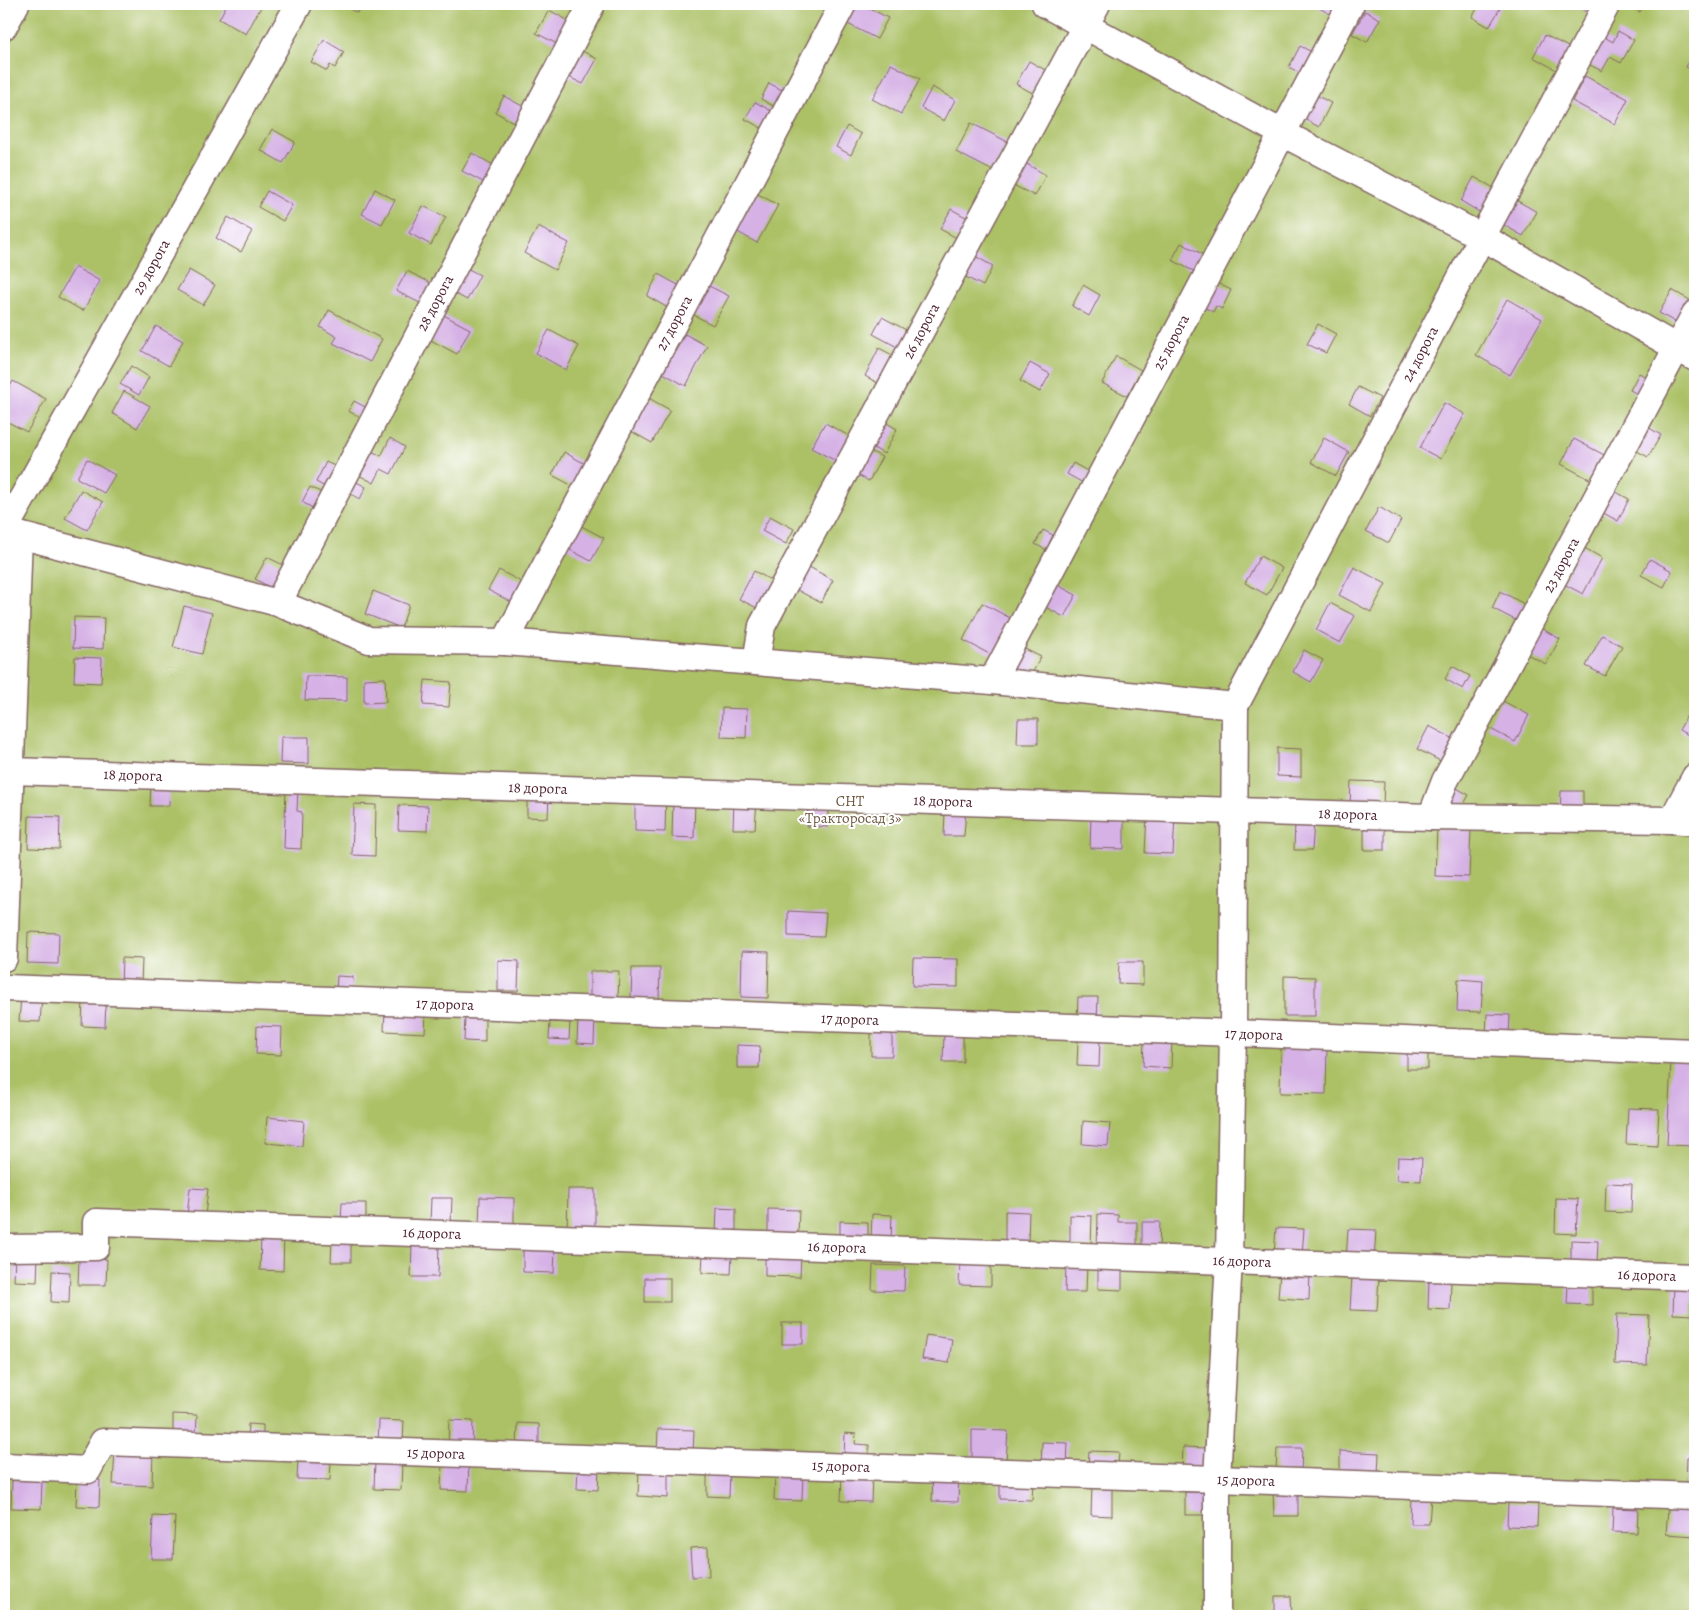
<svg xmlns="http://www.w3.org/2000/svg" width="1699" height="1620" viewBox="0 0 1699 1620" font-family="Alegreya,serif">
<rect width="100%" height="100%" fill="#fff"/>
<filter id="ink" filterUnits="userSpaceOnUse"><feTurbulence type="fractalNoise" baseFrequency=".02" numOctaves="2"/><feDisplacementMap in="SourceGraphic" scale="10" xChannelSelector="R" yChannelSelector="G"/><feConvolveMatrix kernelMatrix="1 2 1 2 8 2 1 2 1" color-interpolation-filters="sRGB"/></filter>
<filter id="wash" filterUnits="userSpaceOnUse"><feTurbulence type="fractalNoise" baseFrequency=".0096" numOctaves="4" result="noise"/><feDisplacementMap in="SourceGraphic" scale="20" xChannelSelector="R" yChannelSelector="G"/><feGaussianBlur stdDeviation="1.12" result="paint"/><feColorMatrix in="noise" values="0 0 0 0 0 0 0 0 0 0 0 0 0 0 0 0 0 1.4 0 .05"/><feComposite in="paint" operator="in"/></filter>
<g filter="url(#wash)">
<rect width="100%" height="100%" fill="#ede7c9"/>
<rect fill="#acc166" stroke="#7b7048" x="4" y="4" width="1691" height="1612"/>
<g id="blocks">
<g fill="#d5b1e5">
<path d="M227,4H255L261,7L246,34L219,19Z"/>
<path d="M340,4H362L357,13Z"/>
<path d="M856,4H862L888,18L877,39L846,23Z"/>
<path d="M1318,4H1344L1336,17L1317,7Z"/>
<path d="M1480,4H1495L1501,7L1489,27L1472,17Z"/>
<path d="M1571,4H1597L1591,14Z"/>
<path d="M1625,4H1644L1640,12Z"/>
<path d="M549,10L571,22L559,45L536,33Z"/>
<path d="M1365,11L1380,19L1367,42L1352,34Z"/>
<path d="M1618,31L1634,40L1621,63L1610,57L1602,71L1586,63L1601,35L1613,42Z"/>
<path d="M1545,35L1572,49L1560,72L1533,57Z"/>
<path d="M324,40L344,52L335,68L330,65L327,71L311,62Z"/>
<path d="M1300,46L1316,54L1305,76L1289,67Z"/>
<path d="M577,48L597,59L583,84L563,74Z"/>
<path d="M1695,50V72L1686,67Z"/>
<path d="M1029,61L1049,72L1036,95L1016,84Z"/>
<path d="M891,64L920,79L901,114L872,99Z"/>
<path d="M1585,76L1628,99L1615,124L1572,101Z"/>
<path d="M769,83L791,95L782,111L761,99Z"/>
<path d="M932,87L955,100L944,121L921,108Z"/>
<path d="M1312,93L1331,103L1319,127L1299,116Z"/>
<path d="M504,96L524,107L515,123L495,112Z"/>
<path d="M755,102L779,115L769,132L745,119Z"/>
<path d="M971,123L1008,142L993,171L956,152Z"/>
<path d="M847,126L861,134L851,155L836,147Z"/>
<path d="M272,129L295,142L283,163L260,150Z"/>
<path d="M472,153L495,166L485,183L462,171Z"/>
<path d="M1025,163L1046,175L1035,196L1013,185Z"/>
<path d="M1474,177L1494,188L1481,213L1461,201Z"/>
<path d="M375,189L395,200L382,224L362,214Z"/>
<path d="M267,191L292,205L283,221L258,207Z"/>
<path d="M756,193L778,205L757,243L736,231Z"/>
<path d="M1516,200L1537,212L1523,236L1502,224Z"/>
<path d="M423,206L446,217L431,245L409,233Z"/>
<path d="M951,209L975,222L964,242L940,229Z"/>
<path d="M228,217L252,231L241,252L216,238Z"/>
<path d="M538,227L569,243L555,270L524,253Z"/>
<path d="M1181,243L1212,259L1203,276L1172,260Z"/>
<path d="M971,254L993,266L983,286L960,274Z"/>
<path d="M459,264L480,275L467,300L446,289Z"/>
<path d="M75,267L100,281L83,311L58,297Z"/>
<path d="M189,270L215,285L203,305L177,290Z"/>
<path d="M407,271L431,283L420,303L396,291Z"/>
<path d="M658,274L680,286L668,308L647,296Z"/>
<path d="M1215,282L1231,290L1222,309L1216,306L1213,312L1202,306Z"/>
<path d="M703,283L729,296L713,325L688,312Z"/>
<path d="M1083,285L1100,295L1089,316L1072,306Z"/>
<path d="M1672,290L1695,303L1682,326L1659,313Z"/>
<path d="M1507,299L1542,319L1510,375L1476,355Z"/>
<path d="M329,310L382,339L370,362L333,343L337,337L320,327Z"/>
<path d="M436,311L470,329L457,354L423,336Z"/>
<path d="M882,317L910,332L901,349L873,334Z"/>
<path d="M1318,324L1336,334L1326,353L1307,344Z"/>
<path d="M156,326L183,341L169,366L142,351Z"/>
<path d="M549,330L579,346L566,370L536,353Z"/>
<path d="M685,334L707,346L686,386L663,373Z"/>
<path d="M879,348L900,359L885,387L865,376Z"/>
<path d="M1116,356L1141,370L1127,396L1102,383Z"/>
<path d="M1030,363L1050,374L1040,392L1020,381Z"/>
<path d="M131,366L149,377L139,395L120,384Z"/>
<path d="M1639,373L1652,380L1643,397L1630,390Z"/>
<path d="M13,381L46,399L27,432L4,420V397Z"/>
<path d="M1358,387L1380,398L1370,416L1349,404Z"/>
<path d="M124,391L150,406L137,428L112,413Z"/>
<path d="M645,396L670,410L652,443L627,429Z"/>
<path d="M354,401L371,410L366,420L348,411Z"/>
<path d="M1444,403L1465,414L1441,459L1420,448Z"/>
<path d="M883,421L897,429L884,454L870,446Z"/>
<path d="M825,423L851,437L838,462L811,448Z"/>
<path d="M1646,426L1661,435L1648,457L1633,449Z"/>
<path d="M390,438L405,447L391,474L381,469L374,483L353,472L366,448L381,456Z"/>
<path d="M1324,438L1349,452L1336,476L1311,462Z"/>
<path d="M1574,439L1608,457L1595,482L1561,464Z"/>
<path d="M866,449L882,457L869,481L854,473Z"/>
<path d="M564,452L587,465L575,487L552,475Z"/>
<path d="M87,459L115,475L104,493L77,478Z"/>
<path d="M326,462L337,467L327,488L316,482Z"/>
<path d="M1073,463L1091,473L1085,484L1067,474Z"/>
<path d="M347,477L366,487L360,499L341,489Z"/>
<path d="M310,487L324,494L316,510L302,502Z"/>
<path d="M1609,488L1629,499L1618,521L1598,510Z"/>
<path d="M81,490L103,502L87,530L65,518Z"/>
<path d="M1379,507L1401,520L1389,543L1366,531Z"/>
<path d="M770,516L794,529L786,544L762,531Z"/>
<path d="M574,522L604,538L591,561L561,545Z"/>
<path d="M1043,530L1053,535L1046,550L1035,544Z"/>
<path d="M1581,546L1602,558L1583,594L1562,583Z"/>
<path d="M1260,556L1282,568L1267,595L1245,583Z"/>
<path d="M267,557L285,566L273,589L255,579Z"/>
<path d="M1650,559L1672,571L1664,587L1641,575Z"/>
<path d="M802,563L833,580L821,603L790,586Z"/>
<path d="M1354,567L1386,584L1371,612L1339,595Z"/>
<path d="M499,570L525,584L515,604L488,590Z"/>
<path d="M754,571L778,584L763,611L739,599Z"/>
<path d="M1052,582L1076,595L1064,617L1040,604Z"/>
<path d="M373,591L409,605L401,628L365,614Z"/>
<path d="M1500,591L1526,605L1517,621L1492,608Z"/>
<path d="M982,603L1014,620L995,657L963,640Z"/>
<path d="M1330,603L1355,616L1340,643L1316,630Z"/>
<path d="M184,606L212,613L202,654L173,647Z"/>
<path d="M74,617L104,618L103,649L73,648Z"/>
<path d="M1539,627L1560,639L1546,664L1525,653Z"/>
<path d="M1602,635L1622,646L1605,676L1586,666Z"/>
<path d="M1017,645L1041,657L1029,679L1005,667Z"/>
<path d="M1304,650L1323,660L1311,682L1293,672Z"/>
<path d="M75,657L102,658L101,683L74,682Z"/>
<path d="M1452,666L1470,676L1463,689L1445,679Z"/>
<path d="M306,676L347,677V701L305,700Z"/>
<path d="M385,678L386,702L364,703V679Z"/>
<path d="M425,680L451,682L449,707L423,705Z"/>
<path d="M1501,700L1529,715L1515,742L1487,727Z"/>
<path d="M722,708L747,709L746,738L721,737Z"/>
<path d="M1689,712L1695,715V739L1679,730Z"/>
<path d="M1018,719H1038V744H1017Z"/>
<path d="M1429,726L1458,741L1446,764L1417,749Z"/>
<path d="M281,737H309V764L280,763Z"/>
<path d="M1277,748L1301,749V777L1277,776Z"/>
<path d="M1351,781L1384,782L1383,805L1350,804Z"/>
<path d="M151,782L170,783L169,806H150Z"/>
<path d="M1453,786L1469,795L1459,813L1444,805Z"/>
<path d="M286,787H298L297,811L302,812L301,849L284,848Z"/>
<path d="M1561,791H1583V815H1560Z"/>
<path d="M635,794L666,795L665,832L635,831Z"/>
<path d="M527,796H549L548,818L527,817Z"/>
<path d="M673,798L695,799L694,838L672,837Z"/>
<path d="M734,799L757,800L755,829H733Z"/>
<path d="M808,800L828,801V827L807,826Z"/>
<path d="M354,804L376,805L375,856L352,855Z"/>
<path d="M399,805L428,806L427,831L398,830Z"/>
<path d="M945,810L966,811L964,836H944Z"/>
<path d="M1147,815L1175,816L1173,854L1145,853Z"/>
<path d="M29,816L60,817L59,849L28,848Z"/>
<path d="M1091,816H1124V849L1090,848Z"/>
<path d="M1295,821L1314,822L1312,850H1294Z"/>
<path d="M1364,822L1385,823V850H1364Z"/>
<path d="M1437,828L1471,830L1469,877L1435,876Z"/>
<path d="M788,911L826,913L824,937L788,936Z"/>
<path d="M28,932L59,933L58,964L27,963Z"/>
<path d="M742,951L769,952L768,998L741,997Z"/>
<path d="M122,958L142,959L141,985H121Z"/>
<path d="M913,958L958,959V987L912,986Z"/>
<path d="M498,960L519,961L518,991H498Z"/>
<path d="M1119,962H1143V985L1118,984Z"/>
<path d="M632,968H660L659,1000L631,999Z"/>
<path d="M590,971H619L618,1002L590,1001Z"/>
<path d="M337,976L353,977L352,992H336Z"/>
<path d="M1284,976L1315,977V1016H1284Z"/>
<path d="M1458,979L1483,981L1481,1012L1457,1011Z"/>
<path d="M21,997L42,998L40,1022L19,1021Z"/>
<path d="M83,997L106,998L105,1027L82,1026Z"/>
<path d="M1078,997H1098L1097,1021L1077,1020Z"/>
<path d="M385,1010L426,1011L425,1033L384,1031Z"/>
<path d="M1487,1014L1510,1015L1509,1036L1486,1035Z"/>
<path d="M465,1017H485V1042L464,1041Z"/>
<path d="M578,1017H595L594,1044L577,1043Z"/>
<path d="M550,1022L570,1023L569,1040L549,1039Z"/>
<path d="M257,1026L282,1027L281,1055L256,1054Z"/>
<path d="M871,1028L892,1029V1056H871Z"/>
<path d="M944,1034H963V1062H943Z"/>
<path d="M1078,1039H1100L1099,1067L1077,1066Z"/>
<path d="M1144,1039L1172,1040L1171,1068L1143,1066Z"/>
<path d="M737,1045L760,1046L759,1068H737Z"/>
<path d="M1281,1046L1327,1047L1326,1094L1280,1093Z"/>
<rect x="1407" y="1052" width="21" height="17"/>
<path d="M1671,1060L1695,1061V1146L1667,1145Z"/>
<path d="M1628,1108L1659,1109L1657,1146L1626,1144Z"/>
<path d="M267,1117L304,1121L302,1146L265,1143Z"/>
<path d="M1083,1121L1110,1123L1108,1146L1082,1144Z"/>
<path d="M1398,1157L1422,1158L1421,1181L1397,1180Z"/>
<path d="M1606,1183L1632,1184L1631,1213L1605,1212Z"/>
<path d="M190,1188L208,1189L205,1216L187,1215Z"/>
<path d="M568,1189H595V1232L567,1231Z"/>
<path d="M480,1197L514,1198V1228L479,1227Z"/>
<path d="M431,1198H452L451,1225L430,1224Z"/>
<path d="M1556,1198L1578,1199L1576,1234L1555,1233Z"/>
<path d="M342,1203H366V1222H341Z"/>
<path d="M717,1208L736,1209V1234H716Z"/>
<path d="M768,1209L799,1210L798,1237L768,1236Z"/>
<path d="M1005,1211L1029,1212L1028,1244L1005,1243Z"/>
<path d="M872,1214L892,1215L891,1240H871Z"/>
<path d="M1098,1214L1118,1215V1222H1137V1249L1097,1248Z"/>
<path d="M1070,1215L1092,1216L1091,1247L1070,1246Z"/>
<path d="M840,1221L868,1222V1242H840Z"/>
<path d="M1142,1222H1160L1159,1249H1142Z"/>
<path d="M1276,1228L1304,1229L1302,1256L1274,1255Z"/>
<path d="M1348,1229L1376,1230L1374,1262L1346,1261Z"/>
<path d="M261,1234H284L283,1271L260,1270Z"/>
<path d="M332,1239L351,1240V1262H331Z"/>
<path d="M1571,1240L1598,1241L1597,1264L1571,1263Z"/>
<path d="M412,1243L439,1244L438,1277H411Z"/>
<path d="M523,1249L555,1250L554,1273L523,1272Z"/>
<path d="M703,1254L732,1255L731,1274L702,1273Z"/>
<path d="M15,1255H38L37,1282L14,1281Z"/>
<path d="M765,1255H801L800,1277L765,1276Z"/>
<path d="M79,1259H107L106,1285H78Z"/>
<path d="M960,1262H991V1286L959,1285Z"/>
<path d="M1066,1264H1087L1086,1292H1065Z"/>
<path d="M873,1265L905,1266L904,1291L872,1290Z"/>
<path d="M1098,1266L1122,1267V1290L1098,1289Z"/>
<path d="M52,1271L70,1272L69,1303L51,1302Z"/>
<path d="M1280,1272L1310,1273L1309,1300L1278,1298Z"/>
<path d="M1352,1276L1379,1277L1377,1311L1350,1310Z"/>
<rect x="645" y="1278" width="25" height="24"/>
<path d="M1429,1279L1451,1280L1450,1310L1428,1309Z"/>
<path d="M1568,1284L1592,1285V1305L1567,1304Z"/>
<path d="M1674,1284L1694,1285L1692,1315L1673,1314Z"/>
<path d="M1617,1314L1649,1315L1647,1365L1615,1364Z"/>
<rect x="782" y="1323" width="21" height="21"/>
<path d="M926,1335L952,1339L949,1363L922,1359Z"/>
<path d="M173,1414L197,1415L196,1439L173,1438Z"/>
<path d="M379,1420L404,1421L403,1445H378Z"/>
<path d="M449,1420L473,1421L472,1448L448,1447Z"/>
<path d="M518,1423L539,1424V1448L517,1447Z"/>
<path d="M248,1424L263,1425V1441H247Z"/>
<path d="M658,1429L694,1430L693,1453L657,1452Z"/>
<path d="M972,1430L1008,1431L1006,1462L972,1461Z"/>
<path d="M845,1433L856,1434L855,1444L869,1445V1459L844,1458Z"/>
<path d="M1042,1442L1068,1443L1067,1466L1041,1465Z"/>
<path d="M1183,1447L1207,1448V1471L1182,1470Z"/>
<path d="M1277,1448H1302L1301,1472H1276Z"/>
<path d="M115,1450L153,1451L152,1486L113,1484Z"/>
<path d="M1089,1451L1119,1452L1118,1468L1088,1467Z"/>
<path d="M1340,1451L1379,1453L1378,1475L1340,1474Z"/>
<path d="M1687,1457H1695V1486H1686Z"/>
<path d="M298,1460L331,1462L330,1480L297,1479Z"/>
<path d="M375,1460L402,1461L401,1490L374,1489Z"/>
<path d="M442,1460L469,1461L468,1491L441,1490Z"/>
<path d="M578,1466L599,1467L598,1490L577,1489Z"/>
<path d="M639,1467H668V1498L638,1496Z"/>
<path d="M707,1472H730L729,1497L707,1496Z"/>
<path d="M775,1472L803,1473L802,1501L774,1500Z"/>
<path d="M933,1473L959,1474L958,1502L932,1501Z"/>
<path d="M842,1474L872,1475L871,1502L841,1501Z"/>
<path d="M77,1479L100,1480L99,1507L76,1506Z"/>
<path d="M12,1480L42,1481L41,1509L11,1508Z"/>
<path d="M1000,1480L1033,1481L1032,1500L1000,1499Z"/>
<path d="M1092,1486H1112V1516L1091,1515Z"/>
<path d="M1298,1489V1516H1274L1273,1490Z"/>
<rect x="1185" y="1492" width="21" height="23"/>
<path d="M1411,1496L1431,1497L1429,1524H1410Z"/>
<path d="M1508,1503L1538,1504L1537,1527L1507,1526Z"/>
<path d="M1613,1508L1638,1509L1637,1533L1612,1532Z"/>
<path d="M1668,1508H1695V1536L1666,1534Z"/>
<path d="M153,1516L175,1517L173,1559H151Z"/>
<path d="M708,1547L709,1576L692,1577L690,1548Z"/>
<path d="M1275,1596H1291L1292,1616H1275Z"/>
</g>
</g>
</g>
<g filter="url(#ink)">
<use href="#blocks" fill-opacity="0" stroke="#836562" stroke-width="1"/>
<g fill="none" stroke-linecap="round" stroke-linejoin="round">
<g stroke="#836562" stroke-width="29">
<g id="minor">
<path d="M1045,4L1282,133L1482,237L1695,358"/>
<path d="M4,26L16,4"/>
<path d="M4,531L299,4"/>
<path d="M4,531L19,535L4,958"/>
<path d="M19,535L278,603L369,640L505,642L992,681L1235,706"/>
<path d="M278,603L592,4"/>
<path d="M505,642L843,4"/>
<path d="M756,662L762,626L1097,4"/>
<path d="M992,681L1351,4"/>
<path d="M11,771L1235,811L1431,817L1672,820L1695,822"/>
<path d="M1431,817L1445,781L1695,314"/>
<path d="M1672,820L1695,777"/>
<path d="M4,988L1233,1033L1695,1052"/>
<path d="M4,1248L96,1247V1222L1695,1277"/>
<path d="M4,1466L88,1470L103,1442L1217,1479L1695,1496"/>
<path d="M1217,1616V1479L1229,1260L1233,1033L1235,706L1482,237L1607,4"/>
</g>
</g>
<use href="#minor" stroke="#fff" stroke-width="26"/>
</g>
</g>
<g text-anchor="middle" stroke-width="4" stroke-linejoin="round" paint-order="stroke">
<g font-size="15" fill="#4a1f2b" stroke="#fff">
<text transform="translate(151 267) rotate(-61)" y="5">29 дорога</text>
<text transform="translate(435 303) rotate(-62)" y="5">28 дорога</text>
<text transform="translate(674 323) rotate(-62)" y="5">27 дорога</text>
<text transform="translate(921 331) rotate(-62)" y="5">26 дорога</text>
<text transform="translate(1171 342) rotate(-62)" y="5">25 дорога</text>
<text transform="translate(1420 354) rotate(-62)" y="5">24 дорога</text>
<text transform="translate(1561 565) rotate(-62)" y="5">23 дорога</text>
<text transform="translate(133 775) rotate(2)" y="5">18 дорога</text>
<text transform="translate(538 788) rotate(2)" y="5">18 дорога</text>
<text transform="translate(943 801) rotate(2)" y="5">18 дорога</text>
<text transform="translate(1348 814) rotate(2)" y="5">18 дорога</text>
<text transform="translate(445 1004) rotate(2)" y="5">17 дорога</text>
<text transform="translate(850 1019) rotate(2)" y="5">17 дорога</text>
<text transform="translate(1254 1034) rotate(2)" y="5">17 дорога</text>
<text transform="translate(432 1233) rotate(2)" y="5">16 дорога</text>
<text transform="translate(837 1247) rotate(2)" y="5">16 дорога</text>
<text transform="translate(1242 1261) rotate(2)" y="5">16 дорога</text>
<text transform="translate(1647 1275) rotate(2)" y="5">16 дорога</text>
<text transform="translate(436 1453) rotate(2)" y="5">15 дорога</text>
<text transform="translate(841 1466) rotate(2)" y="5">15 дорога</text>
<text transform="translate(1246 1480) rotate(2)" y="5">15 дорога</text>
</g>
<g font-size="15" fill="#6c5840" stroke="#fff">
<text x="850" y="806">СНТ<tspan x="850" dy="17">«Тракторосад 3»</tspan></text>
</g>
</g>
<rect width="1699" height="1620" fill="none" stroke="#fff" stroke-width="20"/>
</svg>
